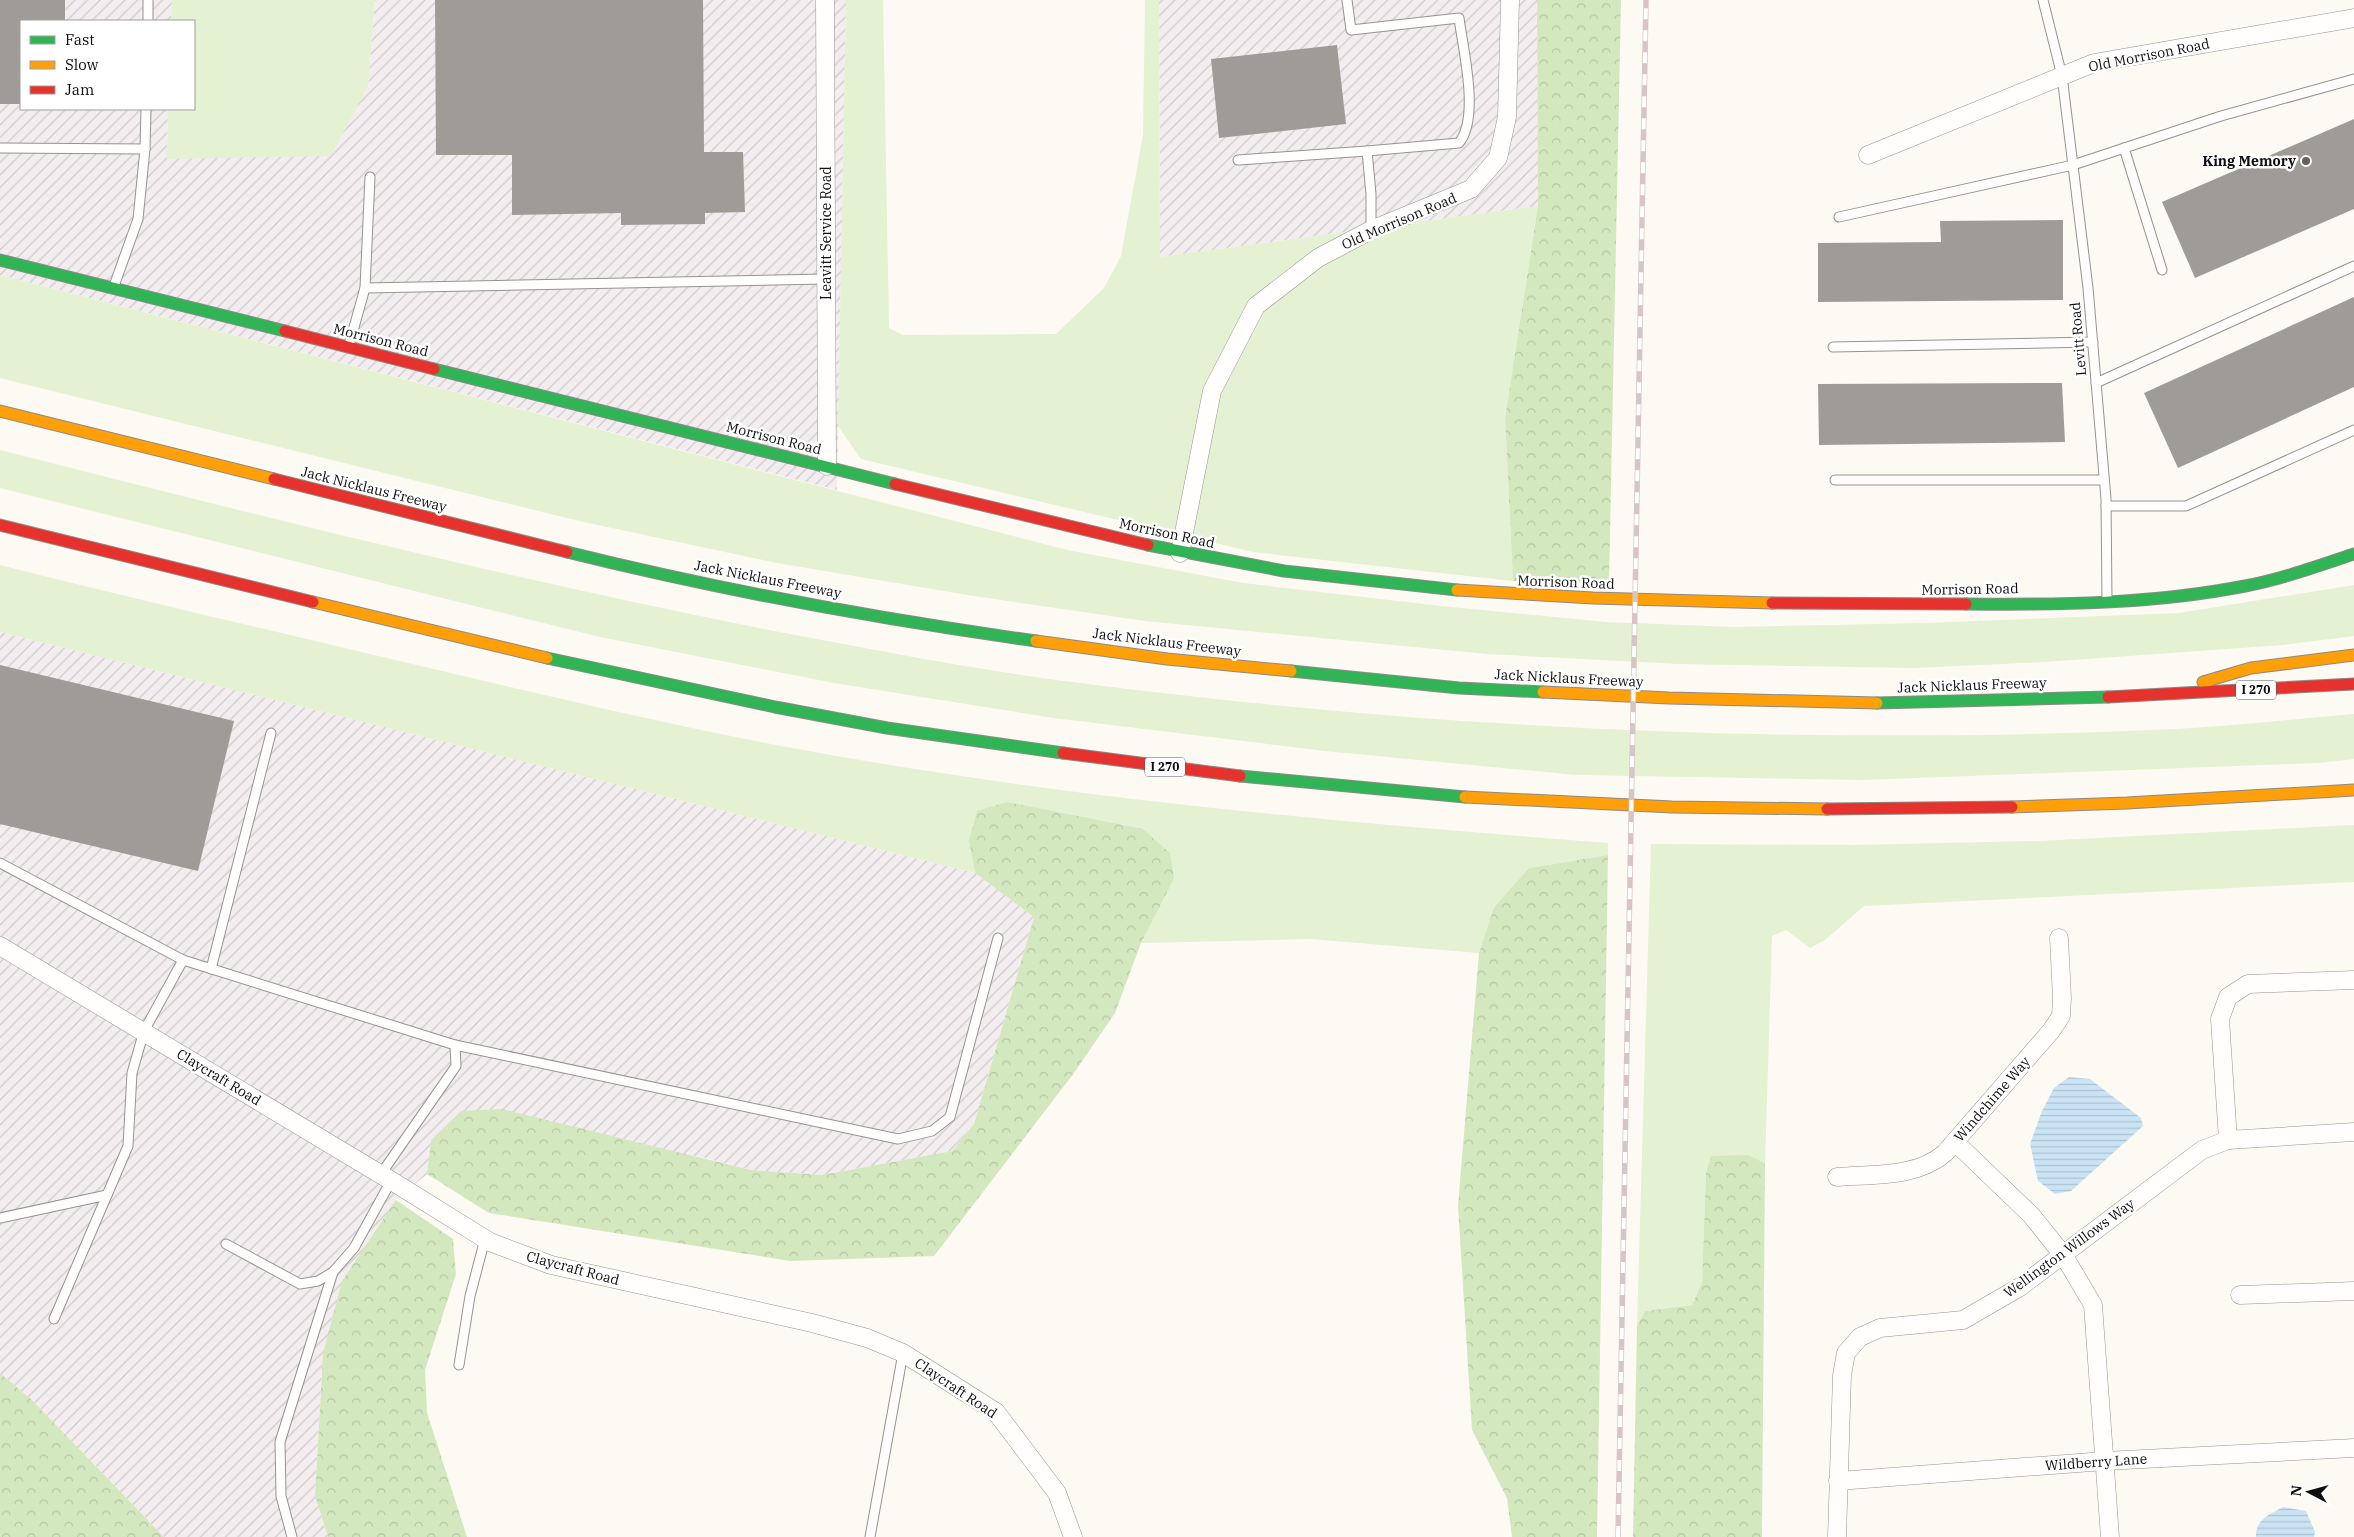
<svg xmlns="http://www.w3.org/2000/svg" width="2354" height="1537" viewBox="0 0 2354 1537" font-family="'IBM Plex Serif',serif">
<defs>
<pattern id="industrial-furrows" width="10" height="10" patternUnits="userSpaceOnUse" patternTransform="scale(1.25)"><rect width="10" height="10" fill="#f3edef"/><path d="M-1 1l2-2M0 10L10 0M9 11l2-2" fill="none" stroke="#cfcacc"/></pattern>
<pattern id="forest-crowns" width="20" height="18" patternUnits="userSpaceOnUse" patternTransform="scale(1.25)"><rect width="20" height="18" fill="#d4e8c0"/><path d="M2 6a3 3 0 1 1 6 0M12 15a3 3 0 1 1 6 0" fill="none" stroke="#b5c6a4"/></pattern>
<pattern id="water-rules" width="6" height="5" patternUnits="userSpaceOnUse" patternTransform="scale(1.25)"><rect width="6" height="5" fill="#cae4f5"/><path d="M0 2.5h6" fill="none" stroke="#acc2d1"/></pattern>
</defs>
<rect width="100%" height="100%" fill="#fcfaf2"/>
<g fill="url(#industrial-furrows)">
<path d="M0,0H172L171,21H21V109H168L167,159L368,86L375,0H846L837,490L0,275Z"/>
<path d="M1159,0H1537L1538,206L1160,257Z"/>
<path d="M0,632L975,873L1034,917L974,1124L952,1151L822,1175L751,1170L697,1156L431,1140L427,1174L396,1200L323,1353L315,1496L328,1537H164L32,1400L0,1373Z"/>
</g>
<g fill="#e4f1d3">
<path d="M172,0H375L368,86L331,156L167,159L168,109H194V21H171Z"/>
<path d="M846,0H883L889,328L903,335L1056,334L1104,288L1121,256L1143,135L1145,0H1159L1160,257L1538,206L1505,418L1513,581L1253,552L861,459L838,426Z"/>
<path d="M0,275L1067,550L1243,583L1441,606L1605,622L1735,627L1926,623L2179,613L2354,585V636L2283,645L2044,662L1914,668L1679,664L1487,654L1145,621L974,596L777,563L579,521L0,378Z"/>
<path d="M0,450C256,515 511,579 769,630C875,650 981,671 1088,684C1448,730 1812,746 2175,729C2235,726 2295,719 2354,714V759L2318,763L1862,780L1577,775L1325,751L1054,718L834,683L600,637L0,488Z"/>
<path d="M0,565C130,598 261,628 391,659C524,690 658,723 792,748C1062,798 1335,822 1608,843V855L1529,868L1494,907L1479,953L1310,939L1141,943L1174,879L969,841L975,873L0,632Z"/>
<path d="M2354,825V882L1864,906L1825,940L1810,948L1786,930L1772,936L1765,1163L1748,1155L1706,1173L1702,1282L1692,1305L1645,1311L1637,1326L1651,844L1856,845L2039,841Z"/>
</g>
<g fill="url(#forest-crowns)">
<path d="M1537,0H1621L1609,583L1513,581L1505,418L1538,206Z"/>
<path d="M1007,802L1143,829L1170,853L1174,879L1141,943L1115,1013L1074,1073L934,1256L790,1261L489,1213L427,1174L431,1140L461,1111L502,1109L751,1170L822,1175L952,1151L974,1124L1034,917L975,873L969,841L977,811Z"/>
<path d="M1608,855L1597,1537H1512L1507,1498L1472,1430L1458,1206L1479,953L1494,907L1529,868Z"/>
<path d="M1748,1155L1765,1163L1762,1537H1633L1637,1326L1645,1311L1692,1305L1702,1282L1706,1173L1711,1156Z"/>
<path d="M396,1200L453,1239L456,1274L425,1370L427,1413L467,1537H328L315,1496L323,1353L342,1281Z"/>
<path d="M0,1373L32,1400L164,1537H0Z"/>
</g>
<g fill="url(#water-rules)">
<path d="M2069,1077L2090,1079L2141,1118L2143,1126L2071,1191L2055,1194L2038,1181L2030,1144L2042,1111L2054,1088Z"/>
<path d="M2283,1507L2306,1511L2315,1532L2314,1537H2256C2255,1520 2270,1514 2283,1507Z"/>
</g>
<g fill="#9f9c98">
<path d="M0,0H65V21H21V104H0Z"/>
<path d="M435,0H703L704,152H743L745,212L705,213V224L621,225V213L512,215V155H436Z"/>
<path d="M1337,45L1346,124L1219,138L1211,59Z"/>
<path d="M2354,119V209L2195,278L2162,202Z"/>
<path d="M2063,220V300L1818,302V243L1941,242L1940,221Z"/>
<path d="M2354,297V387L2178,468L2144,393Z"/>
<path d="M2062,383L2065,442L1819,445L1818,384Z"/>
<path d="M0,665L234,721L198,871L0,824Z"/>
</g>
<g fill="none" stroke-linecap="round" stroke-linejoin="round">
<g stroke="#959491" stroke-width="11">
<g id="lane">
<path d="M1347,0L1351,30L1459,18C1463,50 1480,117 1459,143L1367,151"/>
<path d="M2043,0L2062,76L2088,288L2106,499L2107,600"/>
<path d="M148,21V0"/>
<path d="M0,148L145,149"/>
<path d="M2124,148L2162,270"/>
<path d="M1238,160L1367,151L1371,194V230"/>
<path d="M1839,217L2073,165L2221,116L2354,79"/>
<path d="M114,286L138,219L145,149L146,109"/>
<path d="M365,288L826,279"/>
<path d="M349,345L365,288L370,177"/>
<path d="M1833,347L2093,342"/>
<path d="M2096,383L2354,266"/>
<path d="M1835,480H2104"/>
<path d="M2106,506H2186L2354,430"/>
<path d="M0,863L183,960L144,1031L132,1073L128,1146L54,1319"/>
<path d="M183,960L455,1045L456,1066L381,1174"/>
<path d="M211,969L271,733"/>
<path d="M455,1045L898,1139L932,1131L950,1117L998,938"/>
<path d="M0,1218L107,1195"/>
<path d="M226,1244L300,1284L318,1281L333,1272L354,1248L391,1181"/>
<path d="M459,1365L470,1296L485,1239"/>
<path d="M292,1537L281,1496L280,1442L333,1272"/>
<path d="M870,1537L903,1353"/>
</g>
</g>
<g stroke="#959491" stroke-width="19">
<g id="street">
<path d="M825,0L827,466"/>
<path d="M1868,155L2094,63L2354,18"/>
<path d="M1180,553L1212,391L1256,306L1318,258L1371,230L1471,189L1498,158L1507,117L1510,0"/>
<path d="M0,946L395,1183L490,1242L551,1265L812,1323L867,1338L903,1353L996,1412L1057,1493L1073,1537"/>
<path d="M2228,1140L2220,1019L2228,997L2248,984L2354,980"/>
<path d="M1955,1142L2031,1215L2064,1256L2093,1305L2110,1537"/>
<path d="M1837,1177C1874,1174 1916,1178 1945,1153L2051,1031L2061,1016L2062,998L2059,938"/>
<path d="M2240,1295L2354,1291"/>
<path d="M1838,1481L2105,1461L2354,1448"/>
<path d="M1837,1537L1842,1375L1846,1353L1860,1337L1880,1328L1963,1320L2020,1287L2202,1150L2228,1140L2354,1132"/>
</g>
</g>
<g stroke="#8c8b87" stroke-width="13">
<g id="fast">
<path d="M0,260L285,331"/>
<path d="M434,369L895,484"/>
<path d="M1148,545L1284,571L1457,590"/>
<path d="M567,552C720,590 879,619 1036,641"/>
<path d="M1966,604C2059,605 2153,604 2245,586C2282,579 2318,566 2354,554"/>
<path d="M547,658L775,707L887,728L1063,753"/>
<path d="M1291,671L1459,688L1543,692"/>
<path d="M1877,703L2108,697"/>
<path d="M1240,776L1465,797"/>
</g>
</g>
<g stroke="#8c8b87" stroke-width="13">
<g id="slow">
<path d="M0,411L274,479"/>
<path d="M1457,590L1593,598L1772,603"/>
<path d="M313,602L547,658"/>
<path d="M1036,641L1167,659L1291,671"/>
<path d="M2203,682L2251,668L2354,655"/>
<path d="M1543,692L1669,698L1877,703"/>
<path d="M1465,797L1672,807L1827,809"/>
<path d="M2012,807L2127,803L2354,790"/>
</g>
</g>
<g stroke="#8c8b87" stroke-width="13">
<g id="jam">
<path d="M285,331L434,369"/>
<path d="M274,479L567,552"/>
<path d="M895,484L1148,545"/>
<path d="M0,525L313,602"/>
<path d="M1772,603L1966,604"/>
<path d="M2108,697L2354,684"/>
<path d="M1063,753L1240,776"/>
<path d="M1827,809L2012,807"/>
</g>
</g>
<use href="#lane" stroke="#fffefd" stroke-width="9"/>
<use href="#street" stroke="#fffefd" stroke-width="18"/>
<use href="#fast" stroke="#30b455" stroke-width="11"/>
<use href="#slow" stroke="#ff9f0a" stroke-width="11"/>
<use href="#jam" stroke="#e5322d" stroke-width="11"/>
<g stroke="#d7c5c4" stroke-width="5.5">
<path id="rail" d="M1618,1537L1646,0"/>
</g>
<use href="#rail" stroke="#fff" stroke-width="4" stroke-dasharray="11" stroke-linecap="butt"/>
</g>
<circle fill="#61615e" stroke="#fff" stroke-width="2" cx="2306" cy="161" r="5"/>
<g text-anchor="middle" stroke-width="5" stroke-linejoin="round" paint-order="stroke">
<g fill="#fff" stroke="#565656" stroke-width="1">
<rect x="2236" y="680.5" width="40" height="19" rx="4"/>
<rect x="1145" y="757.5" width="40" height="19" rx="4"/>
</g>
<g font-size="12" font-weight="bold" fill="#0e0e0e">
<text x="2256" y="694">I 270</text>
<text x="1165" y="771">I 270</text>
</g>
<g font-size="14" fill="#0e0e0e" stroke="#fff">
<text transform="translate(2149 55) rotate(-11)" y="5">Old Morrison Road</text>
<text transform="translate(1399 221) rotate(-23)" y="5">Old Morrison Road</text>
<text transform="translate(826 233) rotate(-90)" y="5">Leavitt Service Road</text>
<text transform="translate(2078 339) rotate(-95)" y="5">Levitt Road</text>
<text transform="translate(381 340) rotate(14)" y="5">Morrison Road</text>
<text transform="translate(774 438) rotate(14)" y="5">Morrison Road</text>
<text transform="translate(374 489) rotate(14)" y="5">Jack Nicklaus Freeway</text>
<text transform="translate(1167 533) rotate(12)" y="5">Morrison Road</text>
<text transform="translate(768 579) rotate(11)" y="5">Jack Nicklaus Freeway</text>
<text transform="translate(1566 582) rotate(2)" y="5">Morrison Road</text>
<text transform="translate(1970 589) rotate(-1)" y="5">Morrison Road</text>
<text transform="translate(1167 642) rotate(7)" y="5">Jack Nicklaus Freeway</text>
<text transform="translate(1569 678) rotate(3)" y="5">Jack Nicklaus Freeway</text>
<text transform="translate(1972 685) rotate(-2)" y="5">Jack Nicklaus Freeway</text>
<text transform="translate(219 1077) rotate(31)" y="5">Claycraft Road</text>
<text transform="translate(1992 1099) rotate(-49)" y="5">Windchime Way</text>
<text transform="translate(2069 1248) rotate(-36)" y="5">Wellington Willows Way</text>
<text transform="translate(573 1268) rotate(15)" y="5">Claycraft Road</text>
<text transform="translate(956 1388) rotate(34)" y="5">Claycraft Road</text>
<text transform="translate(2096 1462) rotate(-4)" y="5">Wildberry Lane</text>
</g>
<g font-size="14" font-weight="bold" fill="#0e0e0e" stroke="#fff" text-anchor="end">
<text x="2296" y="166">King Memory</text>
</g>
</g>
<rect x="20" y="20" width="175" height="90" fill="#ffffff" stroke="#9f9f9f"/>
<rect x="30" y="36" width="25" height="8" fill="#30b455" stroke="#9f9f9f"/>
<text x="65" y="45" font-size="15" fill="#0e0e0e">Fast</text>
<rect x="30" y="61" width="25" height="8" fill="#ff9f0a" stroke="#9f9f9f"/>
<text x="65" y="70" font-size="15" fill="#0e0e0e">Slow</text>
<rect x="30" y="86" width="25" height="8" fill="#e5322d" stroke="#9f9f9f"/>
<text x="65" y="95" font-size="15" fill="#0e0e0e">Jam</text>
<g transform="translate(2309 1492) rotate(276)" stroke="#ffffff" stroke-width="4" paint-order="stroke">
<path d="M0-4L9 19L0 12L-9 19Z" fill="#0e0e0e"/>
<text y="-8" font-size="14" font-weight="bold" text-anchor="middle" fill="#0e0e0e">N</text>
</g>
</svg>
